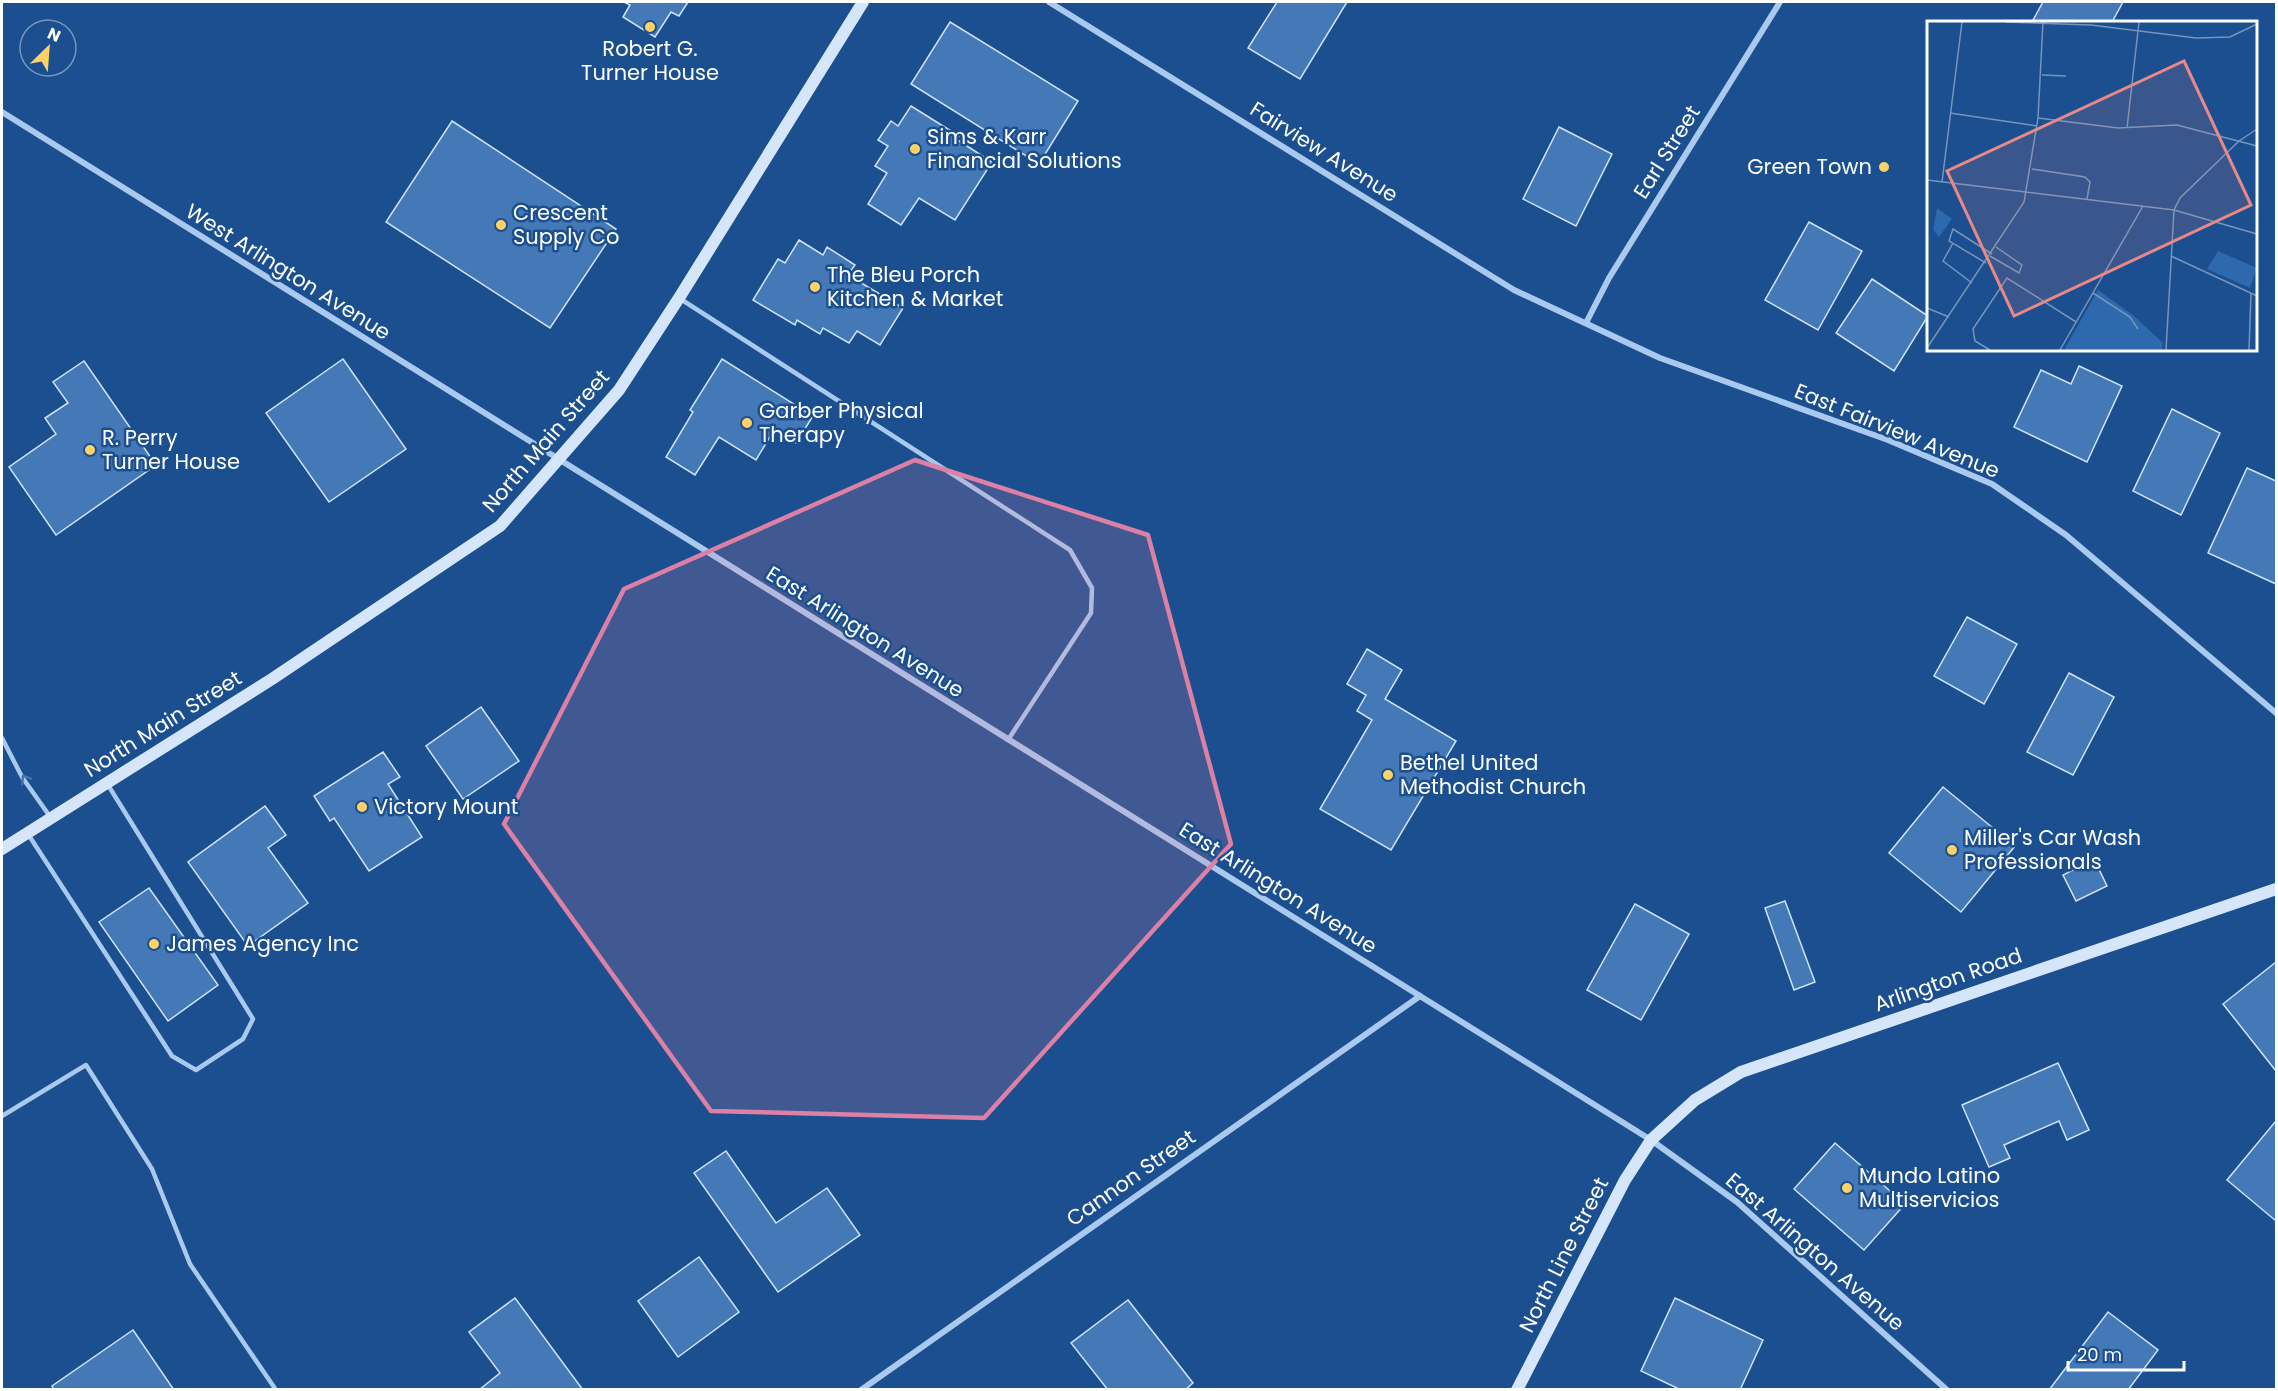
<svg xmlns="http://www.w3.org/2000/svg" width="2278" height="1391" viewBox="0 0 2278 1391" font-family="Poppins,sans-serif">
<rect width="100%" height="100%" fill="#1b4f8f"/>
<g fill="#4478b7" stroke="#cfe3fa" stroke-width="1.5">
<path d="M624,2H688L679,16L671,12L655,37L623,17L630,5Z"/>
<path d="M1277,2H1347L1300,79L1248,48Z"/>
<path d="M2043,2H2123L2112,22H2032Z"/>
<path d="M950,22L1078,101L1039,164L911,84Z"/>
<path d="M911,106L959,136L956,139L992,162L955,220L919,198L901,225L868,204L887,173L875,166L888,146L878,140L891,121L898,126Z"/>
<path d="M452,121L616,229L550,328L386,222Z"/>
<path d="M1559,127L1612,154L1576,226L1523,199Z"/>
<path d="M1809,222L1862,251L1818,330L1765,300Z"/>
<path d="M799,240L823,255L827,247L855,265L848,275L903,308L880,345L857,331L849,343L823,328L820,334L797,320L795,325L753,300L778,259L785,263Z"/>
<path d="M1872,279L1928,316L1894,371L1836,333Z"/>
<path d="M343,359L406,449L329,502L266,413Z"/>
<path d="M722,359L813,416L796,443L774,430L756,460L719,437L695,475L666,457L693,412L690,410Z"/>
<path d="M84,361L156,465L56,535L9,467L56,434L45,418L68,403L53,382Z"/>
<path d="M2079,366L2122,386L2087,462L2014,427L2041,370L2071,384Z"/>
<path d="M2172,409L2220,433L2181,515L2133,491Z"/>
<path d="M2247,468L2276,481V584L2208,553Z"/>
<path d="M1967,617L2017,644L1984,704L1934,676Z"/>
<path d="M1367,649L1402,670L1385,699L1456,741L1391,850L1320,809L1372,720L1357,711L1366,695L1347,684Z"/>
<path d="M2069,673L2114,697L2073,775L2027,752Z"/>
<path d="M481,707L519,761L463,799L426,746Z"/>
<path d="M383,752L400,777L388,784L422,837L369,871L334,818L330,821L314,796Z"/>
<path d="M1943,787L2015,846L1961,912L1889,853Z"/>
<path d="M265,806L286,835L268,848L308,903L248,946L188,862Z"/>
<path d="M2094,859L2107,886L2076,901L2063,875Z"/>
<path d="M149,888L218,985L168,1021L99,922Z"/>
<path d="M1785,901L1815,982L1794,990L1765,908Z"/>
<path d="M1635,904L1689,934L1641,1020L1587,990Z"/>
<path d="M2276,962V1071L2223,1004Z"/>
<path d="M2058,1063L2089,1130L2067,1140L2059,1121L2004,1145L2010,1158L1989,1167L1962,1105Z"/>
<path d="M2275,1122L2276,1123V1221L2227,1180Z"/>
<path d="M1835,1143L1905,1204L1864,1250L1794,1189Z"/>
<path d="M726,1151L776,1223L827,1188L860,1235L778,1292L694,1173Z"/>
<path d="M699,1257L739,1312L678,1357L638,1301Z"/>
<path d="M515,1298L583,1390H479L500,1373L469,1332Z"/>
<path d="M1675,1298L1763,1340L1740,1390H1681L1641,1371Z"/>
<path d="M1128,1300L1193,1383L1185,1390H1108L1071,1343Z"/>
<path d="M2108,1312L2158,1350L2128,1390H2049Z"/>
<path d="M133,1330L174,1390H54L52,1386Z"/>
</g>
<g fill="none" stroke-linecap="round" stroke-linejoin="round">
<g stroke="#a9c9ee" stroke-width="4.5">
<path d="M679,298L1070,550L1092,588L1091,613L1008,740"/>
<path d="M2,738L22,777L51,818"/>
<path d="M28,834L172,1056L196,1070L243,1039L253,1019L108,785"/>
<path d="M2,1116L86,1065L152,1169L190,1264L276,1390"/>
</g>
<g stroke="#a9c9ee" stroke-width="6">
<path d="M1049,2L1514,290L1660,358L1888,440L1992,484L2066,535L2276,713"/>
<path d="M2,112L1651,1140L1737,1202L1947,1390"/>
<path d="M1586,323L1609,278L1780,2"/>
<path d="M861,1390L1420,996"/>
</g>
<g stroke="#d6e6fa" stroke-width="12">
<path d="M2,849L272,679L500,526L619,390L679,298L863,2"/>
<path d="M1517,1390L1625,1180L1651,1140L1695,1100L1741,1072L2276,889"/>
</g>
</g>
<defs><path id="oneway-chevron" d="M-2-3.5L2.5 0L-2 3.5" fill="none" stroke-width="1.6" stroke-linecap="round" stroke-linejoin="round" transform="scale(1.5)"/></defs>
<use stroke="#4674ac" href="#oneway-chevron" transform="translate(25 779) rotate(-123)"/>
<path fill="#dd80a5" fill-opacity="0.2" stroke="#dd80a5" stroke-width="4.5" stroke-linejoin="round" d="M915,460L1148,535L1231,844L984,1118L711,1111L504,824L624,589Z"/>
<g fill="#ffd166" stroke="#1b4f8f" stroke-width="2">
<circle cx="650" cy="27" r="6"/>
<circle cx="915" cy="149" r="6"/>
<circle cx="1884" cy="167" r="6"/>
<circle cx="501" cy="225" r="6"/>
<circle cx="815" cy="287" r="6"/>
<circle cx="747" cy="423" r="6"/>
<circle cx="90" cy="450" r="6"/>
<circle cx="1388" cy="775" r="6"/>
<circle cx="362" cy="807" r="6"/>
<circle cx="1952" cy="850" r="6"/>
<circle cx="154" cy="944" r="6"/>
<circle cx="1847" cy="1188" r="6"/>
</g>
<g text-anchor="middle" stroke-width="5" stroke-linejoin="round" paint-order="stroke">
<g font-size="21" fill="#fff" stroke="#1b4f8f" text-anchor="start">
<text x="650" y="56" text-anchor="middle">Robert G.<tspan x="650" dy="24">Turner House</tspan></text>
<text x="927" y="144">Sims &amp; Karr<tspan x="927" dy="24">Financial Solutions</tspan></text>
<text x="1872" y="174" text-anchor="end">Green Town</text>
<text x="513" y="220">Crescent<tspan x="513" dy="24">Supply Co</tspan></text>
<text x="827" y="282">The Bleu Porch<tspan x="827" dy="24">Kitchen &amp; Market</tspan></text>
<text x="759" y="418">Garber Physical<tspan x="759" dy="24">Therapy</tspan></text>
<text x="102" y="445">R. Perry<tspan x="102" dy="24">Turner House</tspan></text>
<text x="1400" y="770">Bethel United<tspan x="1400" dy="24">Methodist Church</tspan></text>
<text x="374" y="814">Victory Mount</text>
<text x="1964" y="845">Miller's Car Wash<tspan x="1964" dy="24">Professionals</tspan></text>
<text x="166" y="951">James Agency Inc</text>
<text x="1859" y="1183">Mundo Latino<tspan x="1859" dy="24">Multiservicios</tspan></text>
</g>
<g font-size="21" fill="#fff" stroke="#1b4f8f">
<text transform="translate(1324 152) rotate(32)" y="7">Fairview Avenue</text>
<text transform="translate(1667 152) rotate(-58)" y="7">Earl Street</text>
<text transform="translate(288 272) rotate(32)" y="7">West Arlington Avenue</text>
<text transform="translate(1897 431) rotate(22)" y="7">East Fairview Avenue</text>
<text transform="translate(546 441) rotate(-49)" y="7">North Main Street</text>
<text transform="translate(865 632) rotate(32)" y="7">East Arlington Avenue</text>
<text transform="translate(163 724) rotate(-32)" y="7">North Main Street</text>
<text transform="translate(1278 888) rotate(32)" y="7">East Arlington Avenue</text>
<text transform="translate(1948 980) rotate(-19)" y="7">Arlington Road</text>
<text transform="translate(1131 1178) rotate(-35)" y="7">Cannon Street</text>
<text transform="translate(1815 1252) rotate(41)" y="7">East Arlington Avenue</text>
<text transform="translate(1564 1255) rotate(-63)" y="7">North Line Street</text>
</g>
</g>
<g transform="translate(1927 21)">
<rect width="330" height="330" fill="#1b4f8f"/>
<path d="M10,187L25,198L12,216L6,209ZM291,230L330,247L323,267L280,248ZM171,269L207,295L236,322L235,329H137Z" fill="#2e69ad"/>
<path fill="none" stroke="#7695bc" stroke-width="1.5" d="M78,1L164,4L269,17L303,16L330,3M115,54L139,55M23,92L110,105M111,97L191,107L250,104L330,125M200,107L212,1M105,148L158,156L163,161L160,178M0,159L247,189L330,213M15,161L35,1M26,222L16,240L45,262M63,235L92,252L95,244L69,226M244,235L330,275M59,242L22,220L26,208L65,233M166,272L203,296L211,308M0,287L22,296M0,327L97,181L111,97L116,1M63,329L48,320L46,308L80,257L149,301M133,329L216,185M239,329L247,189L253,177L312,120L330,108M322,329L324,272"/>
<path fill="#e88989" fill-opacity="0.15" stroke="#e88989" stroke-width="3" d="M257,40L324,184L87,295L20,150Z"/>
<rect width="330" height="330" fill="none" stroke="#fff" stroke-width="3"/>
</g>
<rect width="2278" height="1391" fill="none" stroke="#ffffff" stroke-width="6"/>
<g transform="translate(48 48) rotate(25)"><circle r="28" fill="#1b4f8f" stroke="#7695bc" stroke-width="1.5"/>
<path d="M0-4.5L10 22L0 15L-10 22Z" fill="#ffd166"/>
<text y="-9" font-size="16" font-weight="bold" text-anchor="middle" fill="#ffffff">N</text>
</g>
<path d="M2068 1361v9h116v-9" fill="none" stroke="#ffffff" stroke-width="3"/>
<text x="2077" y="1361" font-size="18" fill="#ffffff" stroke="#1b4f8f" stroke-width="4.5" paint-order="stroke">20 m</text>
</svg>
